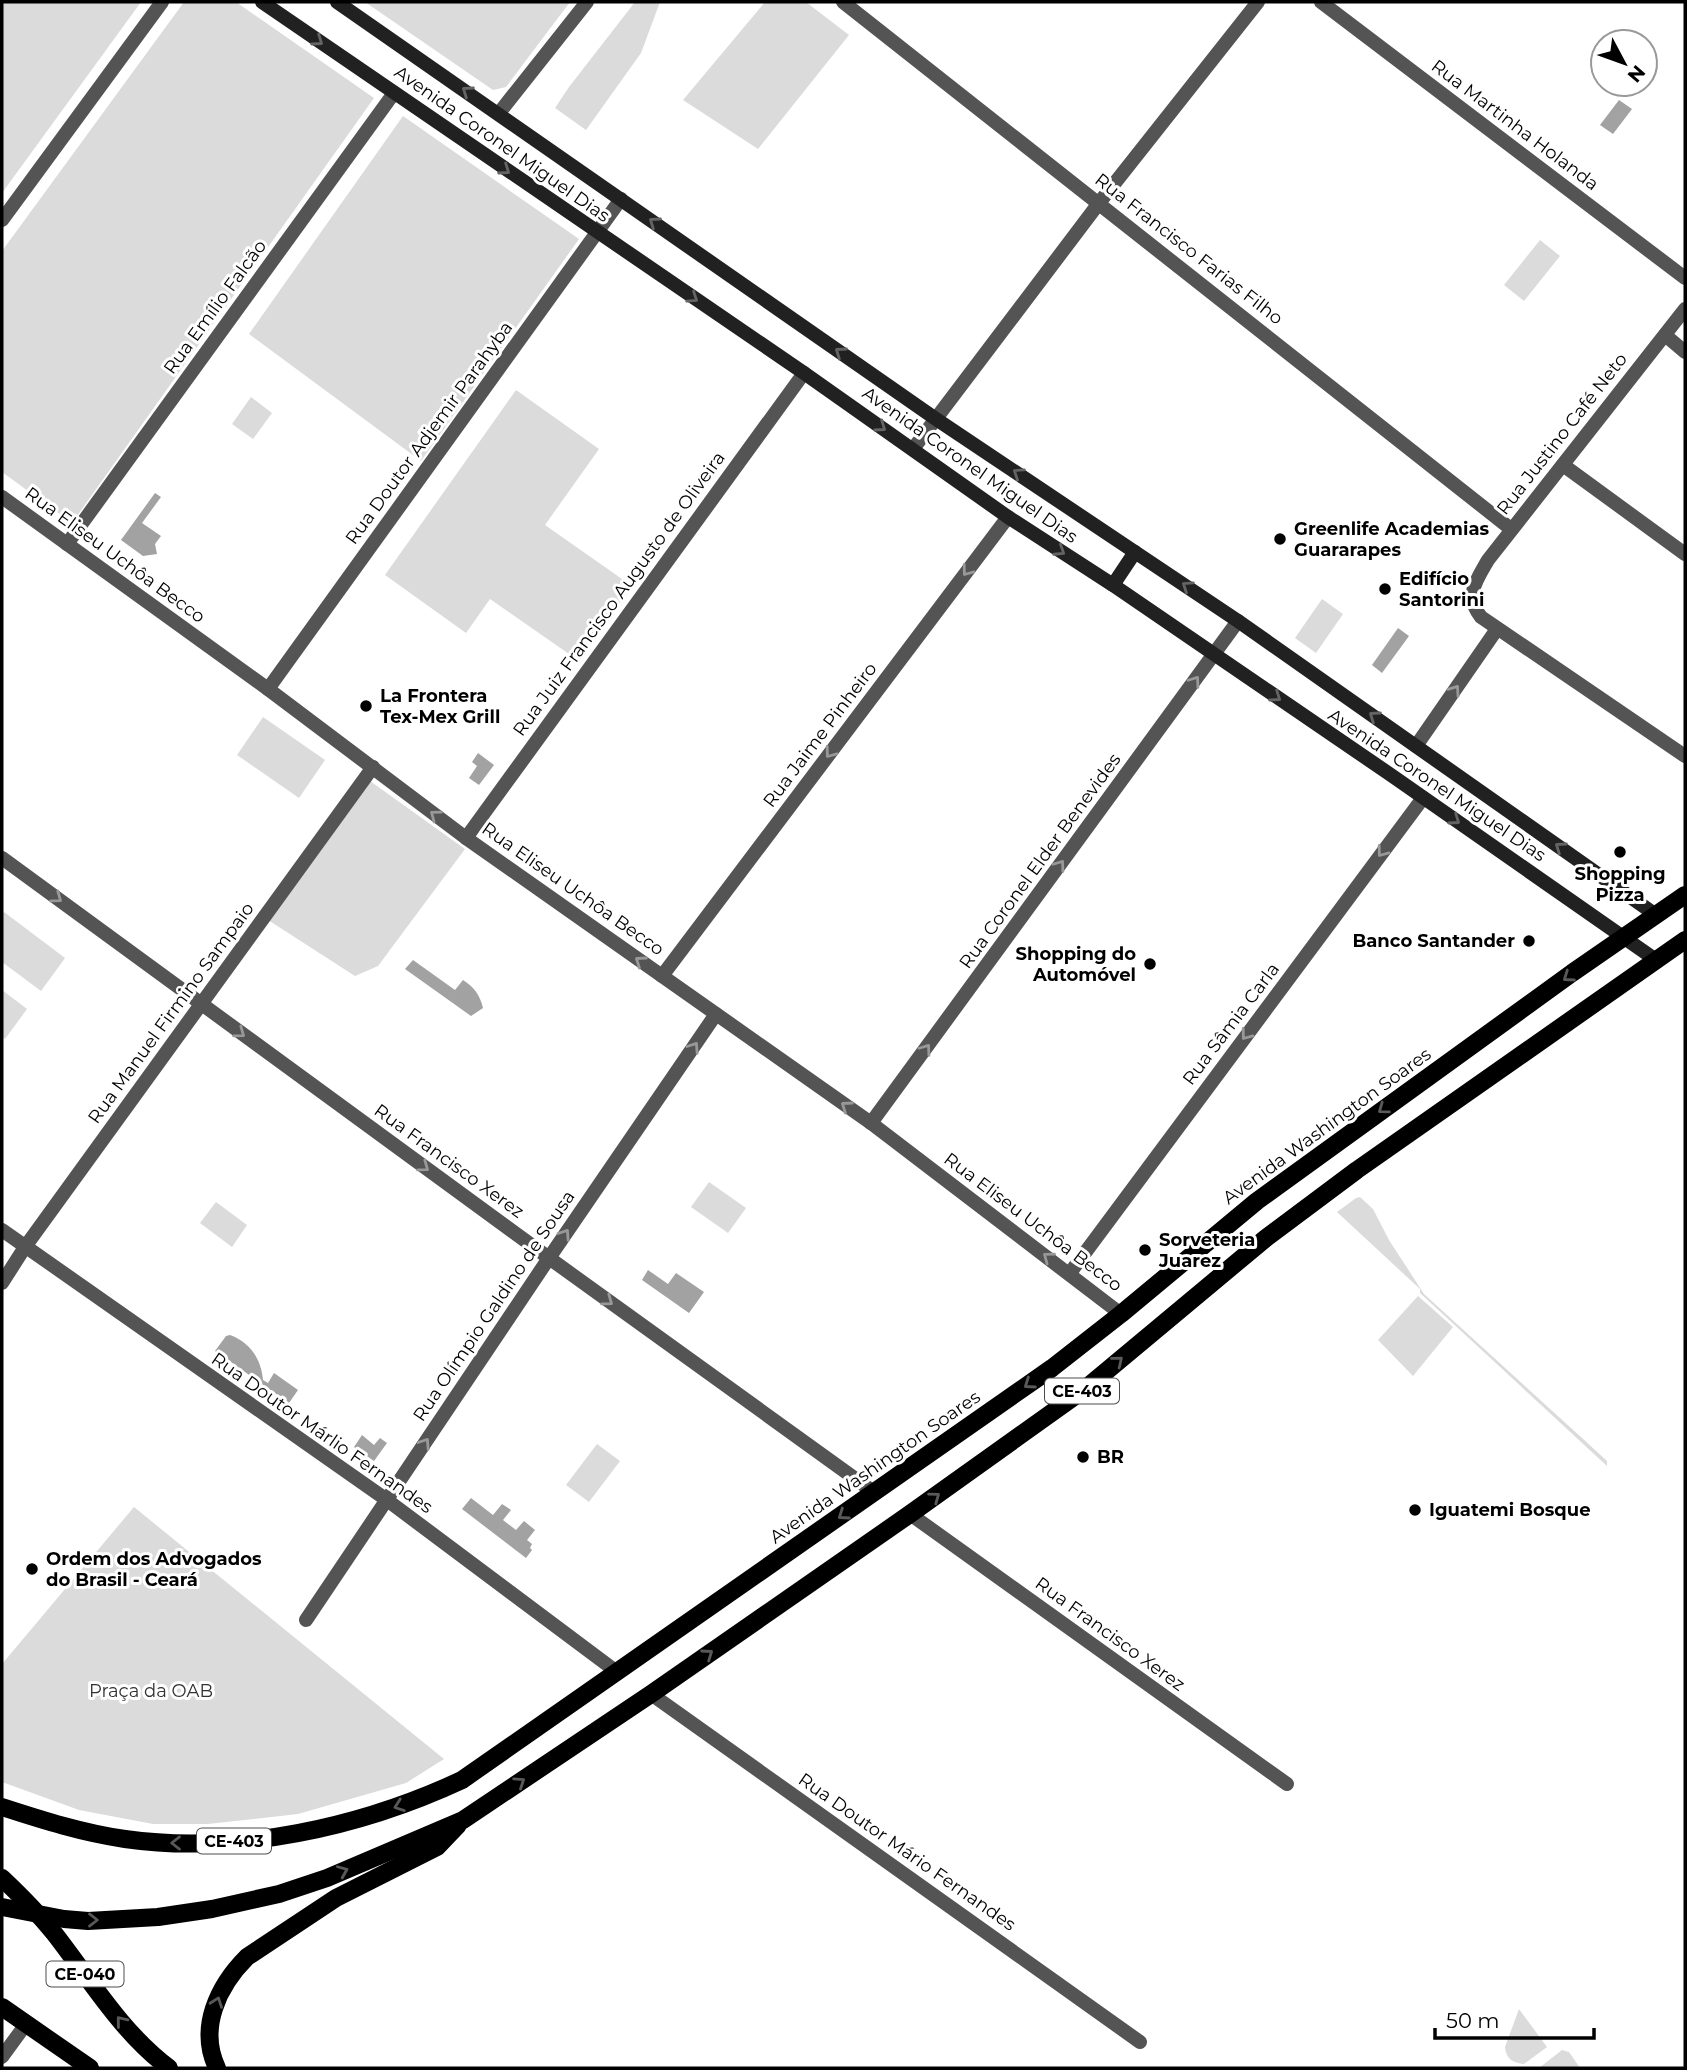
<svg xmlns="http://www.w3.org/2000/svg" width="1687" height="2070" viewBox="0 0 1687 2070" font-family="Montserrat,sans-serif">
<rect width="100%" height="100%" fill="#fff"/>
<g fill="#dbdbdb">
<path d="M2,2H141L2,193Z"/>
<path d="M184,2H236L374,98L72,523L2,472V251Z"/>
<path d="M365,2H570L506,87L493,90Z"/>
<path d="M635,2H660L641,53L586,130L555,108L569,87Z"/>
<path d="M765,2H806L849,35L758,149L683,100Z"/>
<path d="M403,116L579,239L421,461L249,334Z"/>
<path d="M1540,240L1560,256L1524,301L1504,285Z"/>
<path d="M516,390L599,449L545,525L632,586L579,661L490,599L466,633L385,575Z"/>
<path d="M251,397L272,413L253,439L232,424Z"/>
<path d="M1322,599L1343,614L1316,653L1295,638Z"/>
<path d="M263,717L325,760L299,798L237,755Z"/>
<path d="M370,781L465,849L378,966L355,976L268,920Z"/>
<path d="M4,912L65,958L41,991L2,962V915Z"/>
<path d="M2,990L27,1009L5,1039L2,1036Z"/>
<path d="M709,1182L746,1208L728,1233L691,1207Z"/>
<path d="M1360,1197L1373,1209L1389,1240L1424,1294L1582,1438L1607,1461V1466L1420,1293V1289L1337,1212L1356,1198Z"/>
<path d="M216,1202L247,1225L232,1247L200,1223Z"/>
<path d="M1418,1296L1453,1327L1413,1376L1378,1340Z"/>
<path d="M597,1444L620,1461L589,1502L566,1485Z"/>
<path d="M134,1507L444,1759L406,1783L298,1814L208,1824H153L79,1810L2,1782V1664Z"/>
<path d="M1519,2009L1547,2047L1524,2064C1513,2063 1506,2059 1505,2047Z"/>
<path d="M1562,2050L1569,2052L1580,2068H1539Z"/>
</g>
<g fill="#a2a2a2">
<path d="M1619,100L1632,109L1613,134L1600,125Z"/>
<path d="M155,493L161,497L142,523L161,536L155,544L157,554L143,556L121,540Z"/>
<path d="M1398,628L1409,636L1382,673L1372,665Z"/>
<path d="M478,753L494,765L479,785L469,778L477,766L472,762Z"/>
<path d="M413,960L455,990L463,980C474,987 480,995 483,1008L471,1016L405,969Z"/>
<path d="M648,1270L668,1284L676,1273L704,1292L689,1313L642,1280Z"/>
<path d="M230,1335C251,1343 261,1359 263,1380L268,1383L274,1373L298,1390L289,1403L215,1351L226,1336Z"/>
<path d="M362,1435L374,1445L380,1438L387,1443L374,1461L354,1447Z"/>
<path d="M471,1498L493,1515L502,1504L511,1510L503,1520L516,1530L524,1521L535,1530L527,1540L532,1544L530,1548L532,1550L526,1558L462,1509Z"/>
</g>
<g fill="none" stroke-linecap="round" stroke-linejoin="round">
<g stroke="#545454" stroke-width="14">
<path d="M843,2L1511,529"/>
<path d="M1321,2L1685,278"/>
<path d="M499,113L587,2"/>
<path d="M2,220L162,2"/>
<path d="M1685,309L1488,560C1476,581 1464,596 1481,617L1685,756"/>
<path d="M1665,335L1685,352"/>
<path d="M913,449L1099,203L1258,2"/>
<path d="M1563,465L1685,554"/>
<path d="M2,497L268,689L466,838L871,1123L1121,1314"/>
<path d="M67,544L394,93"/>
<path d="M268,689L621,199"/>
<path d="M1416,746L1497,629"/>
<path d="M466,838L804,373"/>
<path d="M2,858L549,1258L875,1493"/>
<path d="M662,976L1008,517"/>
<path d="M871,1123L1238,621"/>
<path d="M2,1230L387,1500L617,1672"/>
<path d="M1070,1273L1423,798"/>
<path d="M2,1283L25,1247L373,767"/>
<path d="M910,1514L1287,1784"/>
<path d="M306,1620L549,1258L716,1014"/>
<path d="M651,1694L1140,2042"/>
<path d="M2,2057L26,2024"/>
</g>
<g stroke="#212121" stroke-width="14">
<path d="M262,2L804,373L1008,517L1113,585L1391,775L1656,960"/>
<path d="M337,2L936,419L1238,621L1656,915"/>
<path d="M1113,585L1135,552"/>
</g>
<g stroke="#000" stroke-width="18">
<path d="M2,1807C42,1820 83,1833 125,1839C237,1855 361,1827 462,1780L1052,1368L1121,1314L1257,1201L1572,973L1685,895"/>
<path d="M2,1878C20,1895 38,1913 54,1933C90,1979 121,2032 169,2068"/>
<path d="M2,1907L64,1919L88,1921L158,1917L212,1909L279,1894L327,1878L463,1820L651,1694L910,1514L1085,1389L1266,1238L1357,1170L1685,940"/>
<path d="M2,2007L90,2068"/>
<path d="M217,2068C198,2028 218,1986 247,1957L336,1898L437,1847L458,1825"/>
</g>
</g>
<defs><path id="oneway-chevron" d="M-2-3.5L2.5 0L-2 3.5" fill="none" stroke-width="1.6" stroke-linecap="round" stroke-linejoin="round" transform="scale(1.75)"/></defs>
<g stroke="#646464">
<use href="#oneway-chevron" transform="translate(318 41) rotate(35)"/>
<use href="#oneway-chevron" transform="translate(467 91) rotate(-145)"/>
<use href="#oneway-chevron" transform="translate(505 170) rotate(35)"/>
<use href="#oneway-chevron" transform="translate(654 222) rotate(-145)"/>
<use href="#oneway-chevron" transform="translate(693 298) rotate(34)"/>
<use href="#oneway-chevron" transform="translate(840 352) rotate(-145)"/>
<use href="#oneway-chevron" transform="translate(881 427) rotate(35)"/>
<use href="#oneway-chevron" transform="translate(1018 473) rotate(-146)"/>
<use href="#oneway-chevron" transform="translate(1060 551) rotate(33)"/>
<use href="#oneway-chevron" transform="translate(1187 586) rotate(-146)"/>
<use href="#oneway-chevron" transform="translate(1276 697) rotate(35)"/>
<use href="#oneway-chevron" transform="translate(1374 716) rotate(-145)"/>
<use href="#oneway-chevron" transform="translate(1455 820) rotate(35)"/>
<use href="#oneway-chevron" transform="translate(1560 847) rotate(-145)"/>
</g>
<g stroke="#989898">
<use href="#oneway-chevron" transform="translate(967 571) rotate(127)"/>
<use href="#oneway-chevron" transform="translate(1195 681) rotate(-54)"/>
<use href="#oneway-chevron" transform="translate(1455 690) rotate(-55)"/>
<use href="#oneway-chevron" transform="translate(830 753) rotate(127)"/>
<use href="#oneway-chevron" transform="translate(435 815) rotate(-143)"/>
<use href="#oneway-chevron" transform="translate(1382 852) rotate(127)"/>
<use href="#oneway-chevron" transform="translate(1060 865) rotate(-54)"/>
<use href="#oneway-chevron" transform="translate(57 898) rotate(36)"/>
<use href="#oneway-chevron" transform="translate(640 961) rotate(-145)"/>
<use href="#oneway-chevron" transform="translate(240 1033) rotate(36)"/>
<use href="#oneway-chevron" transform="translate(1246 1035) rotate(127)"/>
<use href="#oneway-chevron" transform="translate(694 1047) rotate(-56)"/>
<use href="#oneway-chevron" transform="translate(926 1049) rotate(-54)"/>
<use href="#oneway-chevron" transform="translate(846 1106) rotate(-145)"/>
<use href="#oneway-chevron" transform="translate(424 1167) rotate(36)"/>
<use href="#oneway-chevron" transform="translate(565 1234) rotate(-56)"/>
<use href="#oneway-chevron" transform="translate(1048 1257) rotate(-143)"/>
<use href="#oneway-chevron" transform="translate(608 1301) rotate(36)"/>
<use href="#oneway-chevron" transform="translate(425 1443) rotate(-56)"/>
</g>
<g stroke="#595959">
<use href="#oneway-chevron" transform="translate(1568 977) rotate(145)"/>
<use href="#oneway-chevron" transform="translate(1383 1109) rotate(144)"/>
<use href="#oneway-chevron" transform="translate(1118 1361) rotate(-39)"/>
<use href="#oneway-chevron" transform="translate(1029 1384) rotate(145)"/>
<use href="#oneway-chevron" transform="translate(935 1497) rotate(-36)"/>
<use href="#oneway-chevron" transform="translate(843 1515) rotate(145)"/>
<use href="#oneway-chevron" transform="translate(708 1654) rotate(-35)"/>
<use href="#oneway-chevron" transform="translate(520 1782) rotate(-34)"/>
<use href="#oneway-chevron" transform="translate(399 1806) rotate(160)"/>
<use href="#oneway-chevron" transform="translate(176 1843) rotate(-180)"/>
<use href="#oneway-chevron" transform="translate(343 1871) rotate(-23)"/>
<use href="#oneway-chevron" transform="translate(93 1920)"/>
<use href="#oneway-chevron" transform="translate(217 2002) rotate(-70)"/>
<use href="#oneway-chevron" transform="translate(121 2021) rotate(-129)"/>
</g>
<g fill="#000" stroke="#fff" stroke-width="2.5">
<circle cx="1280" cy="539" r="7"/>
<circle cx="1385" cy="589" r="7"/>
<circle cx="366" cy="706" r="7"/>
<circle cx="1620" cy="852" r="7"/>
<circle cx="1529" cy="941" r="7"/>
<circle cx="1150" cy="964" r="7"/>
<circle cx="1145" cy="1250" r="7"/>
<circle cx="1083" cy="1457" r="7"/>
<circle cx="1415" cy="1510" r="7"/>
<circle cx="32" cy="1569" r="7"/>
</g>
<g text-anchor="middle" stroke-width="6" stroke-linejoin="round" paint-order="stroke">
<g fill="#fff" stroke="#4c4c4c" stroke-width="2">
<rect x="1045" y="1378.5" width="74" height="25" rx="5"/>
<rect x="197" y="1828.5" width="74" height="25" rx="5"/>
<rect x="46.5" y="1961.5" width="77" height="25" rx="5"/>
</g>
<g font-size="16" font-weight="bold" fill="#000">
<text x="1082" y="1397">CE-403</text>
<text x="234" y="1847">CE-403</text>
<text x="85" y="1980">CE-040</text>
</g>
<g font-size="18" fill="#000" stroke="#fff">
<text transform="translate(1515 125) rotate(37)" y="6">Rua Martinha Holanda</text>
<text transform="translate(502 144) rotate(35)" y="6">Avenida Coronel Miguel Dias</text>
<text transform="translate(1189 249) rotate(38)" y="6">Rua Francisco Farias Filho</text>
<text transform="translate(215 307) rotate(-54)" y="6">Rua Emílio Falcão</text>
<text transform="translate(429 433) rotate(-54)" y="6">Rua Doutor Adjemir Parahyba</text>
<text transform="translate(1562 434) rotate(-52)" y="6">Rua Justino Café Neto</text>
<text transform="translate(970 465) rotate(35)" y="6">Avenida Coronel Miguel Dias</text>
<text transform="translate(115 555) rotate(36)" y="6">Rua Eliseu Uchôa Becco</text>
<text transform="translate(619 594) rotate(-54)" y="6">Rua Juiz Francisco Augusto de Oliveira</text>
<text transform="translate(820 735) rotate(-53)" y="6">Rua Jaime Pinheiro</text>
<text transform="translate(1437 785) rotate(34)" y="6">Avenida Coronel Miguel Dias</text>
<text transform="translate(1040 861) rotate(-54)" y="6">Rua Coronel Elder Benevides</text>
<text transform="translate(573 889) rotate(35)" y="6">Rua Eliseu Uchôa Becco</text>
<text transform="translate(171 1013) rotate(-54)" y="6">Rua Manuel Firmino Sampaio</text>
<text transform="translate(1231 1024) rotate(-53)" y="6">Rua Sâmia Carla</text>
<text transform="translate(1327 1126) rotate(-36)" y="6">Avenida Washington Soares</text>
<text transform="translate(449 1161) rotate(36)" y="6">Rua Francisco Xerez</text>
<text transform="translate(1033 1222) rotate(37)" y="6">Rua Eliseu Uchôa Becco</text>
<text transform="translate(494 1306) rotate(-56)" y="6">Rua Olímpio Galdino de Sousa</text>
<text transform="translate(322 1433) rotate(35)" y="6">Rua Doutor Márlio Fernandes</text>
<text transform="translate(875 1467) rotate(-35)" y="6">Avenida Washington Soares</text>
<text transform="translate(1110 1634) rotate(36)" y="6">Rua Francisco Xerez</text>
<text transform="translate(907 1852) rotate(35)" y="6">Rua Doutor Mário Fernandes</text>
</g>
<g font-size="18" font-weight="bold" fill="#000" stroke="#fff" text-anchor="start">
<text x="1294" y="535">Greenlife Academias<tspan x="1294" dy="21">Guararapes</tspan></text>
<text x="1399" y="585">Edifício<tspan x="1399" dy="21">Santorini</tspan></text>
<text x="380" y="702">La Frontera<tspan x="380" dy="21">Tex-Mex Grill</tspan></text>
<text x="1620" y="880" text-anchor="middle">Shopping<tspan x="1620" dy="21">Pizza</tspan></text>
<text x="1515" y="947" text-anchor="end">Banco Santander</text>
<text x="1136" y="960" text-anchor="end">Shopping do<tspan x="1136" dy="21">Automóvel</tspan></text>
<text x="1159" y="1246">Sorveteria<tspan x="1159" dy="21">Juarez</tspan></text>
<text x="1097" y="1463">BR</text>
<text x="1429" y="1516">Iguatemi Bosque</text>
<text x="46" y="1565">Ordem dos Advogados<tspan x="46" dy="21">do Brasil - Ceará</tspan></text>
</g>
<g font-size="18" fill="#323232" stroke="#fff">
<text x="151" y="1697">Praça da OAB</text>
</g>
</g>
<rect width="1687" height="2070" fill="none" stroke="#000000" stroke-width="7"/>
<g transform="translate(1624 63) rotate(131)"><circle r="33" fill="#ffffff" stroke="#999999" stroke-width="2"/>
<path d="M0-5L12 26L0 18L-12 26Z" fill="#000000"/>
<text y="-10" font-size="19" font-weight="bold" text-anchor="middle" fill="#000000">N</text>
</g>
<path d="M1435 2028v10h159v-10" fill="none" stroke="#000000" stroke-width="3.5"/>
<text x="1446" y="2028" font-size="21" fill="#000000" stroke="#ffffff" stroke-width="5" paint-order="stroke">50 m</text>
</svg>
